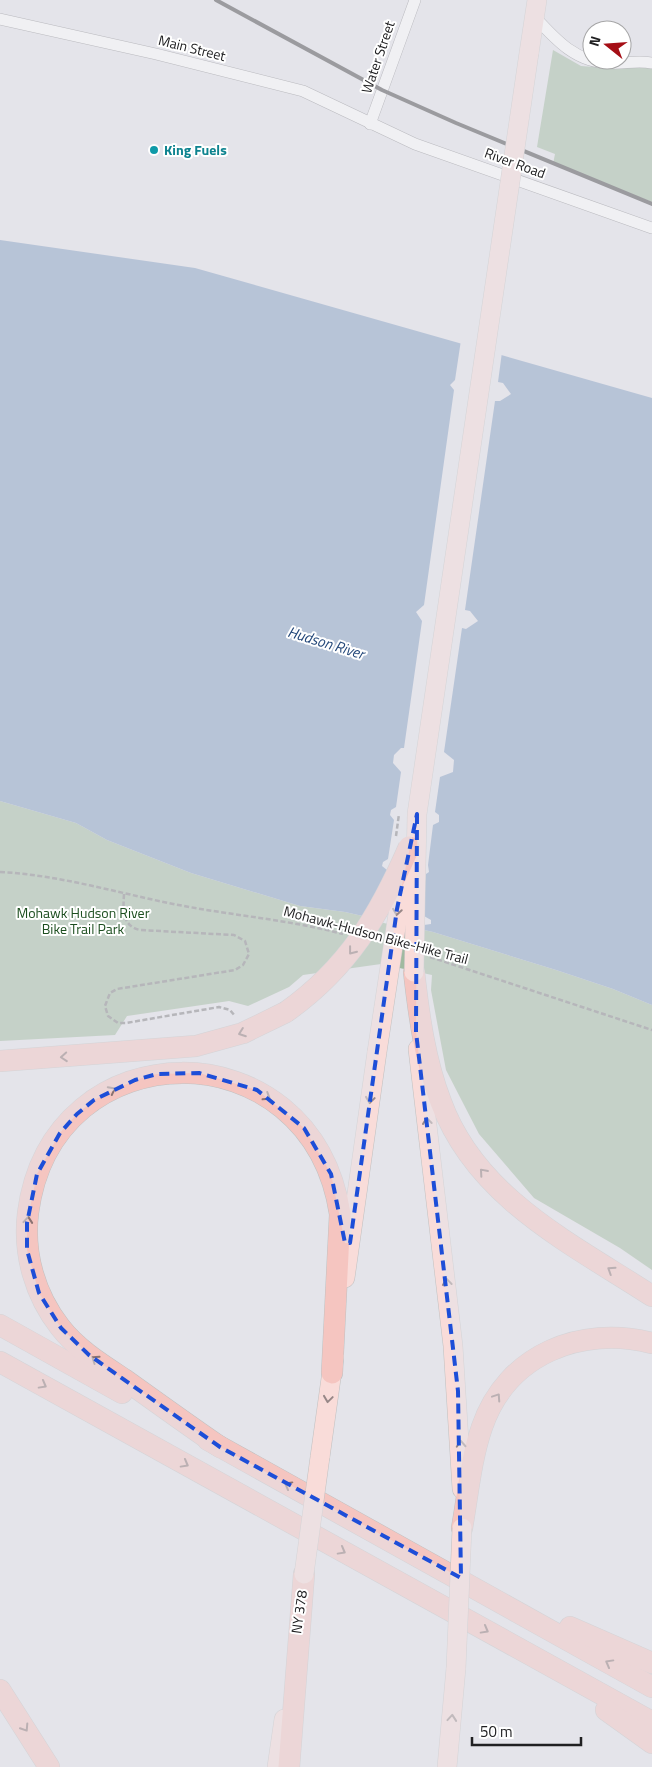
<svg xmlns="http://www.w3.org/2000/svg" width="652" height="1767" viewBox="0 0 652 1767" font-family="'Titillium Web',sans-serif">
<rect width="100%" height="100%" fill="#e4e4ea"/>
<g fill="#a0baa0">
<path d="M553,50L581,66L620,69L640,65L652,68V202L553,164L555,154L537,147Z"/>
<path d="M0,801L76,823L107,840L191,873L300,906L345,912L433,932L556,970L613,989L652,1005V1270L620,1248L534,1198L479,1134L446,1070L431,990L432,975L381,964L303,975L289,987L248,1006L229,1001L127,1016L115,1035L0,1041Z"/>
</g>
<path fill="#829dc2" d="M0,240L195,268L652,398V1005L613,989L556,970L433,932L345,912L300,906L191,873L107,840L76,823L0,801Z"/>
<path fill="#e4e4ea" d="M461,340L502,352L498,382L503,383L511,394L500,401H495L465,610L470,611L478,621L466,629L462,628L444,752L454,760L453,772L440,777L435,812L439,815V822L433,825L428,865L429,872L426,874L424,889V916L431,920V924L424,925V933L380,922L387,870L382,866L383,862L388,859L394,820L390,815L391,810L396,807L401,772L393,763L394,755L401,748H404L422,621L416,612L424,605L454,390L450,385L455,380Z"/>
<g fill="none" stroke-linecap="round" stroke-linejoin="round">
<g stroke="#88888d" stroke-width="12">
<g id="street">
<path d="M534,16C555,39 576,63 610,63C624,64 637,60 652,63"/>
<path d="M0,19L156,54L303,91L415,144L652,228"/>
<path d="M370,124L415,0"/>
</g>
</g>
<g stroke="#c1c1c1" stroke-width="20">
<g id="primary">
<path d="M529,53L537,0"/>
<path d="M418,1049L453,1346L462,1489"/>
<path d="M345,1278L377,1052"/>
<path d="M320,1457L334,1357"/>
<path d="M277,1767L284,1719"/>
<path d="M447,1767L456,1668"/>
</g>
</g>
<g stroke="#c1c1c1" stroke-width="22">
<g id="highway">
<path d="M414,972C419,1016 425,1061 441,1102C476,1198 572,1244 652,1296"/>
<path d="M0,1061L196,1046L243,1033L286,1012"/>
<path d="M0,1325L122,1393"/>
<path d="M0,1362L652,1722"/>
<path d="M208,1440L652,1687"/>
<path d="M220,1447C188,1425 156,1402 124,1379C101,1364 77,1349 60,1327C35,1295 23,1254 28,1213C52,1027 311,1025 340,1214L332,1373"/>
<path d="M462,1528C468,1494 471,1459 482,1427C507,1354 581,1325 652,1343"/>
<path d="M570,1627L652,1663"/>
<path d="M0,1690L49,1767"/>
<path d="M606,1710L652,1743"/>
<path d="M289,1767L304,1574"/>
</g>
</g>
<g stroke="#7e7e82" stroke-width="2.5" stroke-dasharray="5 2.5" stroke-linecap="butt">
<path d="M0,872C62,875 124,895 184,906C237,916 290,920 343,934"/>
<path d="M124,894C123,910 122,926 140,930L234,935L245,941L249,954L243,965L235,970L117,989L110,993L105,1006L108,1016L118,1023H126L219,1007L230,1010L235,1016"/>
<path d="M430,957L652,1030"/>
</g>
<use href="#street" stroke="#fff" stroke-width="11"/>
<use href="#primary" stroke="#f9dcd9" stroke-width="19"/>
<use href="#highway" stroke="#f5c5c0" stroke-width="21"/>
<path stroke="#434346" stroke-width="4" d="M216,0L382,90L456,123L652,204"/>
<g stroke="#c1c1c1" stroke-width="20" stroke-linecap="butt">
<g id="primary-bridge">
<path d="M414,972L417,814L529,53"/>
<path d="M377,1052L405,868"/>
<path d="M304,1574L320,1457"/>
<path d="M456,1668L462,1528"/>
</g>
</g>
<g stroke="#c1c1c1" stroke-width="22" stroke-linecap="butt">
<path id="highway-bridge" d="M286,1012C348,968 379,916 409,847"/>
</g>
<path stroke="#7e7e82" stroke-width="2.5" stroke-dasharray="5 2.5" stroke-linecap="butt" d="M396,836L399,814"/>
<use href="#primary-bridge" stroke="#f9dcd9" stroke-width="19"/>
<use href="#highway-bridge" stroke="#f5c5c0" stroke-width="21"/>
</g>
<defs><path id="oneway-chevron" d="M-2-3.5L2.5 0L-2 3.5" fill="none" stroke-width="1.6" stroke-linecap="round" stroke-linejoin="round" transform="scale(1.25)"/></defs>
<g stroke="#978787">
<use href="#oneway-chevron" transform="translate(397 912) rotate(99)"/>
<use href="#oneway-chevron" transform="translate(370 1100) rotate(98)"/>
<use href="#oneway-chevron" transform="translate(427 1121) rotate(-97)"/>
<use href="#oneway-chevron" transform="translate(447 1282) rotate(-96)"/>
<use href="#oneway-chevron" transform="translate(328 1399) rotate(98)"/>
<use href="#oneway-chevron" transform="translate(461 1444) rotate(-93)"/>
<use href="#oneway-chevron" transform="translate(452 1718) rotate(-85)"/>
</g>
<g stroke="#8a7271">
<use href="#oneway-chevron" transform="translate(352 951) rotate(128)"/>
<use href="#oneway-chevron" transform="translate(242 1033) rotate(160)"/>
<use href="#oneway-chevron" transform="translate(64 1057) rotate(176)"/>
<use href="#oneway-chevron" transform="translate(112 1090) rotate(-27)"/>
<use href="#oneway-chevron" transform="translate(267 1097) rotate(33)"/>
<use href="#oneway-chevron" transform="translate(483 1172) rotate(-131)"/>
<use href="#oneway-chevron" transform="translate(28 1220) rotate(-85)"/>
<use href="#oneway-chevron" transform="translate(611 1270) rotate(-147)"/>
<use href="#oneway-chevron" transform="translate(95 1359) rotate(-145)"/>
<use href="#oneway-chevron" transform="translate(43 1385) rotate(29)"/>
<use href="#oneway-chevron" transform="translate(497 1397) rotate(-56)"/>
<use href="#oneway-chevron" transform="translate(185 1464) rotate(29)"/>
<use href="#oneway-chevron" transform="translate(288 1485) rotate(-151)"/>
<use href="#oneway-chevron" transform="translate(342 1551) rotate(29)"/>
<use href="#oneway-chevron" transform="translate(485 1630) rotate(29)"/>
<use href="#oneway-chevron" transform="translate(609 1663) rotate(-151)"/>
<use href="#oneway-chevron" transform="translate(25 1728) rotate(57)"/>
</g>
<path d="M0 0H652V1767H0ZM417,814L416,1032L458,1391L461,1578L220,1447L89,1355L61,1328L39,1293L27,1250V1223L37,1174L60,1133L77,1114L94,1100L135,1080L157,1074L199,1073L257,1090L304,1128L331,1174L345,1243H350L397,909Z" fill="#e4e4ea" fill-opacity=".55" fill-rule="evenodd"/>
<path fill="none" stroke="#1d4ed8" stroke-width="4" stroke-dasharray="10 6" stroke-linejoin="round" d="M417,814L416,1032L458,1391L461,1578L220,1447L89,1355L61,1328L39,1293L27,1250V1223L37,1174L60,1133L77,1114L94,1100L135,1080L157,1074L199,1073L257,1090L304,1128L331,1174L345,1243H350L397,909Z"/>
<circle fill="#0f9aa8" stroke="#fff" stroke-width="2" cx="154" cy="150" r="5"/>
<g text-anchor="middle" stroke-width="4" stroke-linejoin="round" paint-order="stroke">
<g font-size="14" fill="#202022" stroke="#fff">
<text transform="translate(192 48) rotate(14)" y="5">Main Street</text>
<text transform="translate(378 57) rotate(-71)" y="5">Water Street</text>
<text transform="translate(515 163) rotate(20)" y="5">River Road</text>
<text transform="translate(376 935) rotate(15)" y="5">Mohawk-Hudson Bike-Hike Trail</text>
<text transform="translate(299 1612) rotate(-82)" y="5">NY 378</text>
</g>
<g font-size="14" font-weight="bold" fill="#0d838f" stroke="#fff" text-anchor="start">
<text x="164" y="155">King Fuels</text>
</g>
<g font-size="14" fill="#1c4e1f" stroke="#fff">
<text x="83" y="918">Mohawk Hudson River<tspan x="83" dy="16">Bike Trail Park</tspan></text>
</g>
<g font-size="15" font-style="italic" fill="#234779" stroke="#fff">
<text transform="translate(326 643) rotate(17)" y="5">Hudson River</text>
</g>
</g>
<g transform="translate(607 45) rotate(287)"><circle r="24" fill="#ffffff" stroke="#a6a6a7"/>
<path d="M0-4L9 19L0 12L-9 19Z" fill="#a50e15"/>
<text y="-8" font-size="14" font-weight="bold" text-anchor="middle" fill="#202022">N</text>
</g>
<path d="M472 1737v8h109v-8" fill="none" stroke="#202022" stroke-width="2.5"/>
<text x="480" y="1737" font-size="15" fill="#202022" stroke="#ffffff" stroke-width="4" paint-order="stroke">50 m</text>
</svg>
